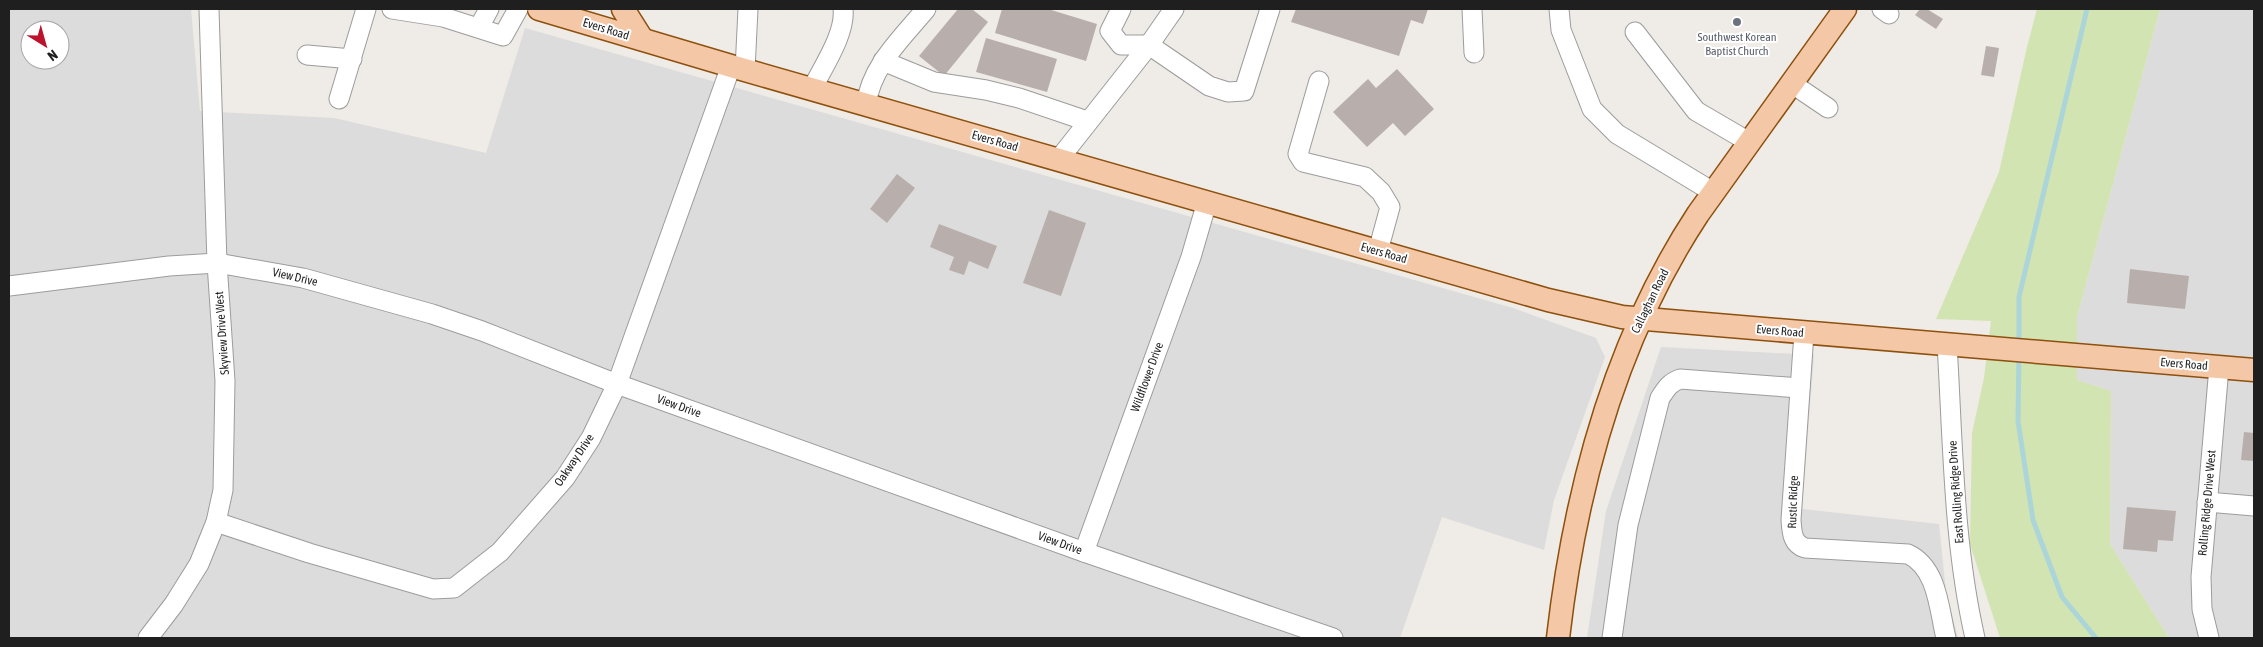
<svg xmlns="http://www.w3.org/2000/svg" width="2263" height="647" viewBox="0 0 2263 647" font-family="'Asap Condensed',sans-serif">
<rect width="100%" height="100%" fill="#efebe6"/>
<g fill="#dddcdc" fill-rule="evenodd">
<path d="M9,9H191L200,111L334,118L486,153L525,28L1513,308L1596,338L1605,357L1554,500L1544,550L1442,517L1400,638H9ZM30,30H60V60H30Z"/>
<path d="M2160,9H2254V638H2169L2110,544L2111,392L2077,380V317Z"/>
<path d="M1661,347L1814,355L1802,509L1939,524L1946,592L1958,638H1587L1606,511Z"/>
</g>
<path fill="#d2e4b1" d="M2037,9H2160L2077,317V380L2111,391L2110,544L2169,638H2000L1970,544L1972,433L1984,378L1991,321L1936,319L1999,172L2027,47Z"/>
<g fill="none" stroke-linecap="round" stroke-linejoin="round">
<g stroke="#abd5d9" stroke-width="5">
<path d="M2019,344V297L2087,9"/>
<path d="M2019,355L2018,421L2033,520L2062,597L2096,638"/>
</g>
</g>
<g fill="#b8afac">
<path d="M958,9H972L988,22L944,76L919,56Z"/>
<path d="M1002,9H1048L1097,24L1086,61L995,33Z"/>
<path d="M1296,9H1428L1423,24L1411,20L1399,56L1291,22Z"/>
<path d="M1920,9H1927L1943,19L1936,29L1915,15Z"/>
<path d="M986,38L1057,59L1047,92L976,72Z"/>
<path d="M1986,46L1999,48L1994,77L1981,75Z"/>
<path d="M1397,69L1434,109L1405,136L1393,123L1367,147L1333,112L1368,79L1376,88Z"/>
<path d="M897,174L915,188L887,223L870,209Z"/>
<path d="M1049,210L1086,223L1061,296L1023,283Z"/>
<path d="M939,224L997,246L988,269L969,261L964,275L949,270L954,257L930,247Z"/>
<path d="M2130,269L2189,276L2185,309L2127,303Z"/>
<path d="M2244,432L2254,433V461L2241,460Z"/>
<path d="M2127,507L2176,511L2173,541L2158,540L2157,552L2123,549Z"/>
</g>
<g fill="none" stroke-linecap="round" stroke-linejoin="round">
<g stroke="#9c9c9c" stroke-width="21">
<g id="minor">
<path d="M392,9L443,17L503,36L518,9"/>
<path d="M1121,9L1110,31L1121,45H1149L1209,86L1228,92L1244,91L1270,9"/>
<path d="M1472,9L1474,53"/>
<path d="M1559,9L1561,30L1592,109L1617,134L1713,192"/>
<path d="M1882,9L1889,14"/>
<path d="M479,27L489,9"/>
<path d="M1635,32L1696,111L1749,142"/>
<path d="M307,55L352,59"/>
<path d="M883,61L934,82L986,90L1019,98L1087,121"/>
<path d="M745,70L748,9"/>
<path d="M1319,81L1298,154L1303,162L1365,177L1381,192L1390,207L1378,251"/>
<path d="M1791,83L1828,108"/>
<path d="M812,89C823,67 846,33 843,9"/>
<path d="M339,99L366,9"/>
<path d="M866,105C871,66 902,38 926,9"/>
<path d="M1059,159L1149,45L1174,9"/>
<path d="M9,286L169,266L217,263L303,278L432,314L482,331L617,384L1084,552L1333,638"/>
<path d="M1804,333L1791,520C1792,532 1792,544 1805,548L1908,554C1938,568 1939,610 1946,638"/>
<path d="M1947,344C1953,442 1953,542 1975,638"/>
<path d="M2207,502L2254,506"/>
<path d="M216,522L309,553L433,589L454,588L500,552L565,478L591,438L617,384L731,66"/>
<path d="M1084,552L1191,257L1207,202"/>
<path d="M148,638L174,604L199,564L216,522L223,490L225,381L217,263L209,9"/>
<path d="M1612,638L1628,525L1660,398C1666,389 1669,383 1680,379L1800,388"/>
<path d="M2209,638L2202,609L2201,577L2219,367"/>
</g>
</g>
<g stroke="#8d500d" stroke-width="25">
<g id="major">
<path d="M539,9L731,66L1548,300L1622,317L2254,370"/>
<path d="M623,9L642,39"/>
<path d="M1558,638C1575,490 1615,340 1698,214L1845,9"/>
</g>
</g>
<use href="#minor" stroke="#fff" stroke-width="19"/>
<use href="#major" stroke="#f4c7a7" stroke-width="22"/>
</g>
<circle fill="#6b7280" stroke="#fff" stroke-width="2" cx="1737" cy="22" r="5"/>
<g text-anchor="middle" stroke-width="4" stroke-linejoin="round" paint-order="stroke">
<g font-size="12" fill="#1f1f1f" stroke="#fff">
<text transform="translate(606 29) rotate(17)" y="4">Evers Road</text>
<text transform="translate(995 141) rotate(16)" y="4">Evers Road</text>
<text transform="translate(1384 253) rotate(16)" y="4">Evers Road</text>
<text transform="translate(295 277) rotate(13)" y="4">View Drive</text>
<text transform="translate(1650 301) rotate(-64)" y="4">Callaghan Road</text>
<text transform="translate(1780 331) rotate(5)" y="4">Evers Road</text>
<text transform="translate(222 333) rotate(-94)" y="4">Skyview Drive West</text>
<text transform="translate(2184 364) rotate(5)" y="4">Evers Road</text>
<text transform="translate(1147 377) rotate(-70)" y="4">Wildflower Drive</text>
<text transform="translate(679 406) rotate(20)" y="4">View Drive</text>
<text transform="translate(574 460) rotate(-56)" y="4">Oakway Drive</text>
<text transform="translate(1956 492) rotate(-94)" y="4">East Rolling Ridge Drive</text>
<text transform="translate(1793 502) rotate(-88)" y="4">Rustic Ridge</text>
<text transform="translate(2207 503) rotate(-85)" y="4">Rolling Ridge Drive West</text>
<text transform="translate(1060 543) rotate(20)" y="4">View Drive</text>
</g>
<g font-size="12" fill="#5b616d" stroke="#fff">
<text x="1737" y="41">Southwest Korean<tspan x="1737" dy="14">Baptist Church</tspan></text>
</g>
</g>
<rect width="2263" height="647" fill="none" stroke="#1f1f1f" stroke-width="20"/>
<g transform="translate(45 45) rotate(143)"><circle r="24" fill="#ffffff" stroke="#a5a5a5"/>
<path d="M0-4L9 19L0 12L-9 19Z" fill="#bc122b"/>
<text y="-8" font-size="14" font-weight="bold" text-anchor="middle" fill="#1f1f1f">N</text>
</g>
</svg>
